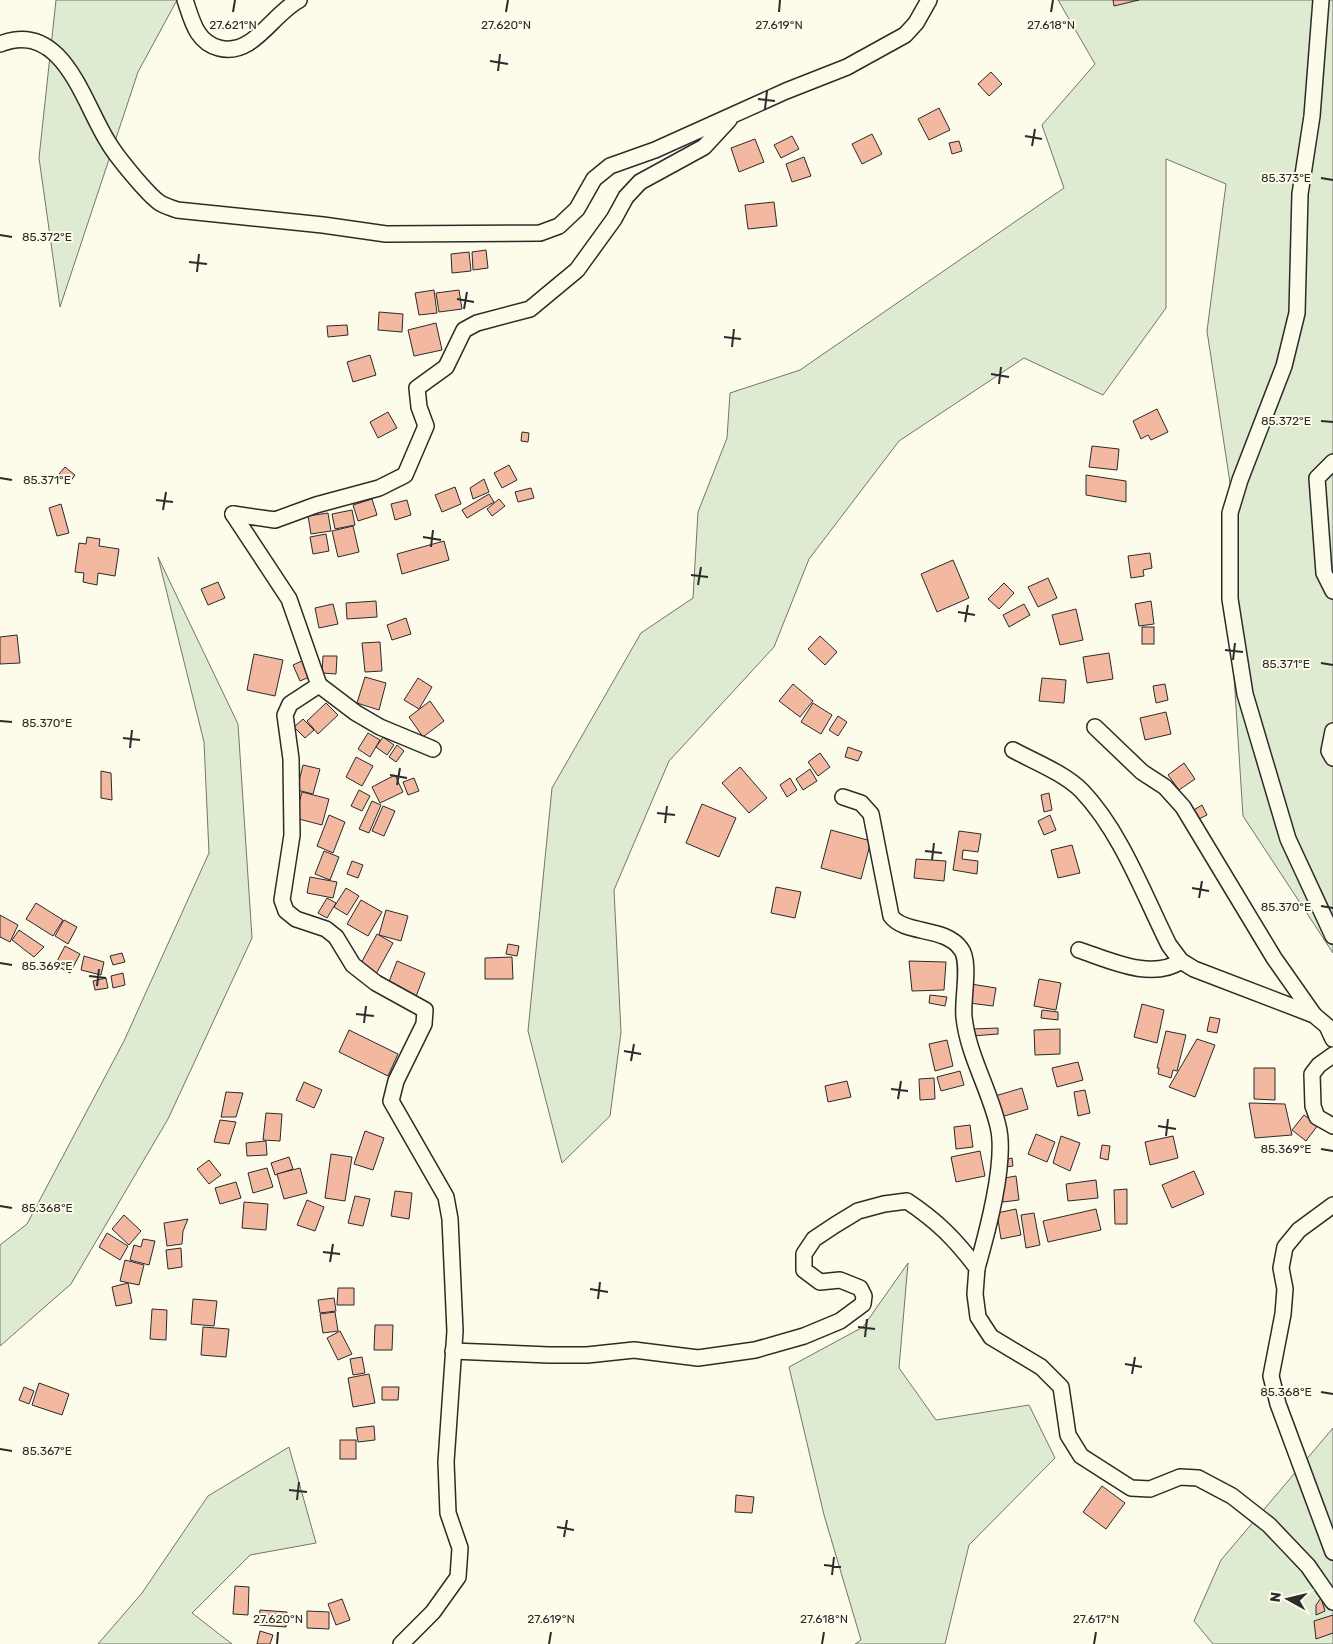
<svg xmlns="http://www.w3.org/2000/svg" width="1333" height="1644" viewBox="0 0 1333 1644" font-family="Rubik,sans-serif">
<rect width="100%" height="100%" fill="#fdfbea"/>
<g fill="#deebd1" stroke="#74746e">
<path d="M56,0H177L138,72L60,307L39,158Z"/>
<path d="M1058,0H1333V953L1243,816L1230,614L1237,529L1207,331L1226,184L1166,159V308L1103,395L1024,358L899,441L809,559L774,647L669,761L614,890L621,1032L610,1116L562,1163L528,1031L552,788L641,633L693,598L698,512L727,438L730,393L800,370L1064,188L1042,125L1095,64Z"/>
<path d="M158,557L238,724L252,938L168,1119L71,1284L0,1346V1245L27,1224L124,1041L209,853L204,742Z"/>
<path d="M908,1263L899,1368L936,1420L1029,1405L1055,1458L969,1545L945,1644H855L861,1640L824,1515L789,1367L863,1327Z"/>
<path d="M1333,1428V1644H1213L1194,1621L1221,1560Z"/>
<path d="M289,1447L316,1543L250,1555L192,1613L232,1644H98L142,1593L208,1496Z"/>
</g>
<g fill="#f2b8a0" stroke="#2b2b2b">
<path d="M1113,0H1139L1114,6Z"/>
<path d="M991,72L1002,84L989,96L978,84Z"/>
<path d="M939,108L950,130L929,140L918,119Z"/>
<path d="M872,134L882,154L862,164L852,144Z"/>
<path d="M792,136L799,149L781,158L774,145Z"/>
<path d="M755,139L764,162L739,172L731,148Z"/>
<path d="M959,141L962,151L952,154L949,143Z"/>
<path d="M804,157L811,176L792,182L786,164Z"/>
<path d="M774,202L777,226L748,229L745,205Z"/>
<path d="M486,250L488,268L473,270L472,252Z"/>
<path d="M469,252L471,271L452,273L451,254Z"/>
<path d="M434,290L437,313L419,315L415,293Z"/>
<path d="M459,290L462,309L439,312L436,293Z"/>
<path d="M379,312L403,314L402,332L378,330Z"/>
<path d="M436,323L442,350L414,356L408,330Z"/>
<path d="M347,325L348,335L328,337L327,326Z"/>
<path d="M370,355L376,375L353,382L347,362Z"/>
<path d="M1157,409L1168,432L1151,440L1148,435L1141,439L1133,421Z"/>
<path d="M388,412L397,428L378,438L370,422Z"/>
<path d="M522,432L529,433L528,442L521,441Z"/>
<path d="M1092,446L1119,449L1117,470L1089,467Z"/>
<path d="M509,465L517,480L502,488L494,473Z"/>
<path d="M65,467L75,475L70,482L59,474Z"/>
<path d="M1086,475L1126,481V502L1086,495Z"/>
<path d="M484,479L489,492L473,499L470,488Z"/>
<path d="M455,487L461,504L442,512L435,495Z"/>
<path d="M531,488L534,498L518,502L515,492Z"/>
<path d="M489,494L494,502L467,518L462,510Z"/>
<path d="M372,499L377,515L358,521L353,505Z"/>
<path d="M499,499L505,506L492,516L487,509Z"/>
<path d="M407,500L411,515L395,520L391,504Z"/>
<path d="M61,504L69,533L57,536L49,508Z"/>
<path d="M352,510L355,525L335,529L332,514Z"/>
<path d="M328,513L331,531L311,534L308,516Z"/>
<path d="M353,526L359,552L338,557L332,531Z"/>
<path d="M326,534L329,551L313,554L310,537Z"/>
<path d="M87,537L100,539L99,546L119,549L115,576L98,573L97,585L83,582L84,573L75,572L79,543L86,544Z"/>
<path d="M444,541L449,560L402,574L397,554Z"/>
<path d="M1150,553L1152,568L1143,570L1144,576L1131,578L1128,556Z"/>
<path d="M953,560L969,598L937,612L921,574Z"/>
<path d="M1048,578L1057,598L1038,607L1028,587Z"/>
<path d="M218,582L225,598L208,605L201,589Z"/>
<path d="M1004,583L1014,593L999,609L988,599Z"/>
<path d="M376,601L377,617L347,619L346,603Z"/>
<path d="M1151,601L1154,624L1139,626L1135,604Z"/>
<path d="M333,604L338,624L319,628L315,608Z"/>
<path d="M1024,604L1030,615L1009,627L1003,615Z"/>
<path d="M1076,609L1083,640L1060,645L1052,615Z"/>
<path d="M406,618L411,634L392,640L387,625Z"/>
<rect x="1142" y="627" width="12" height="17"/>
<path d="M17,635L20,663L0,664V637Z"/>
<path d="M820,636L837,652L825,665L808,649Z"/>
<path d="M380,642L382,671L365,672L362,643Z"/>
<path d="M1109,653L1113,679L1087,683L1083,657Z"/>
<path d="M254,654L283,660L275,696L247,690Z"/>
<path d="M323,656H337L336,674L322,673Z"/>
<path d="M306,659L314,675L300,681L293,665Z"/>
<path d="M365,677L386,683L379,710L357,703Z"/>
<path d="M418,678L432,687L419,709L404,700Z"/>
<path d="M1042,678L1066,680L1064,703L1039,701Z"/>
<path d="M793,684L813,701L800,717L779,701Z"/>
<path d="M1165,684L1168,700L1156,703L1153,686Z"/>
<path d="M430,701L444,721L423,737L409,717Z"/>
<path d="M326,703L338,715L318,734L307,721Z"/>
<path d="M813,703L832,715L821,734L801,722Z"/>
<path d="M1166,712L1171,734L1145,740L1140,718Z"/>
<path d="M838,716L847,722L838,736L829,730Z"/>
<path d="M303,719L314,730L305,738L294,727Z"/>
<path d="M368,733L380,740L370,757L358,749Z"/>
<path d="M383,737L394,745L387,755L376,747Z"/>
<path d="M397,745L404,751L396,762L389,757Z"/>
<path d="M848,747L862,752L858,761L845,757Z"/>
<path d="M820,753L830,767L818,776L808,762Z"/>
<path d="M356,757L373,766L362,786L346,777Z"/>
<path d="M1184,763L1195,779L1179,790L1168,775Z"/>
<path d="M303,765L320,769L313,794L297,790Z"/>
<path d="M740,767L767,798L749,813L722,783Z"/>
<path d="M810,769L817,781L803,790L796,779Z"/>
<path d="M101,771L111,773L112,800L101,798Z"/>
<path d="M395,775L403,792L380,803L372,787Z"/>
<path d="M414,778L419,791L408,795L403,782Z"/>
<path d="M790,778L797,790L787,797L780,785Z"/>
<path d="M359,790L370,796L362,811L351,806Z"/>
<path d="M302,792L329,799L322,825L295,818Z"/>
<path d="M1049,793L1052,810L1044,812L1041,795Z"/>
<path d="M372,801L381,805L369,833L359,829Z"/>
<path d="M702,804L736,818L719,857L686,843Z"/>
<path d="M1202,805L1207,815L1197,820L1192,811Z"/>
<path d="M383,806L395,811L384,836L372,831Z"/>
<path d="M329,815L345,822L333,853L317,846Z"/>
<path d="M1050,815L1056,830L1044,835L1038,821Z"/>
<path d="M831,830L871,841L861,879L821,868Z"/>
<path d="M959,831L981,834L978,852L963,850L962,859L978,861L977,874L953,870Z"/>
<path d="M1072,845L1080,873L1058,878L1051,850Z"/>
<path d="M324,851L339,857L330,880L315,874Z"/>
<path d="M916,859L946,861L944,881L914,878Z"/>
<path d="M352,861L363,865L358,878L347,874Z"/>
<path d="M310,877L337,882L333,898L307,893Z"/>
<path d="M776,887L801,892L795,918L771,913Z"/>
<path d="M346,888L359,896L347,915L334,907Z"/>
<path d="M327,898L336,903L327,918L318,913Z"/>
<path d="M361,900L382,912L368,936L347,924Z"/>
<path d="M36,903L63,920L53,936L26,919Z"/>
<path d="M386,910L408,916L401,941L379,935Z"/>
<path d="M0,915L18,925L10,942L0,937Z"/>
<path d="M64,920L77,927L68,944L55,936Z"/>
<path d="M19,930L44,947L34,957L12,940Z"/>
<path d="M377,934L393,943L376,974L360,965Z"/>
<path d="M508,944L519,946L517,956L506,954Z"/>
<path d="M65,946L80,954L70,973L55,965Z"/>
<path d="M122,953L125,962L113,965L110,956Z"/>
<path d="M84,956L104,962L101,975L81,970Z"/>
<path d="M512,957L513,979H485V958Z"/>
<path d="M397,961L425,973L415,999L387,987Z"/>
<path d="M909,961L946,962L944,990L912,991Z"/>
<path d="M123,973L125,985L113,988L111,976Z"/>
<path d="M106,978L108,988L95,990L93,981Z"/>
<path d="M1039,979L1061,983L1056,1010L1034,1006Z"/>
<path d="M971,984L996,988L993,1006L969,1003Z"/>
<path d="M930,995L947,997L945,1006L929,1003Z"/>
<path d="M1142,1004L1164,1010L1157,1043L1134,1037Z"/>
<path d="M1042,1010L1058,1012V1020L1041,1018Z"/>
<path d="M1210,1017L1220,1019L1217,1033L1207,1031Z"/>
<path d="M998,1028V1034L972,1036V1029Z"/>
<path d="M1060,1029V1054L1035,1055L1034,1030Z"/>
<path d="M349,1030L398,1054L388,1076L339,1052Z"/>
<path d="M1166,1031L1186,1035L1177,1071L1173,1070L1171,1078L1158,1074L1159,1068H1157Z"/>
<path d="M1197,1039L1215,1045L1195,1097L1169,1087Z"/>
<path d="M947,1040L953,1066L935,1071L929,1044Z"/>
<path d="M1078,1062L1083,1080L1057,1087L1052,1068Z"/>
<path d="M1254,1068H1275V1100L1254,1099Z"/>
<path d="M960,1071L964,1085L941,1091L937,1077Z"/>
<path d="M934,1078L935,1099L920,1100L919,1079Z"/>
<path d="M847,1081L851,1097L828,1102L825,1086Z"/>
<path d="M304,1082L322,1090L314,1108L296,1100Z"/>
<path d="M1022,1088L1028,1109L1001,1117L995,1096Z"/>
<path d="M1085,1090L1090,1113L1078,1116L1074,1092Z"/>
<path d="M226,1092L243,1093L236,1117H221Z"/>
<path d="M1249,1103L1285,1104L1292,1135L1255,1138Z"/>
<path d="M266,1113L282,1114L280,1141L263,1140Z"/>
<path d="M1304,1115L1318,1125L1306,1141L1292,1130Z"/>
<path d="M220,1120L236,1122L229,1144L214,1142Z"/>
<path d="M970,1125L973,1147L956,1149L954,1127Z"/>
<path d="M365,1131L384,1138L373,1170L354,1164Z"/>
<path d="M1036,1134L1055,1142L1047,1162L1028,1154Z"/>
<path d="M1061,1136L1080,1143L1070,1171L1053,1163Z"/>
<path d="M1173,1136L1178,1158L1150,1165L1145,1142Z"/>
<path d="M266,1141L267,1155L247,1156L246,1143Z"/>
<path d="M1102,1145L1110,1146L1108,1160L1100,1158Z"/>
<path d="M980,1151L985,1176L956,1182L951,1157Z"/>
<path d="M331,1154L352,1157L345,1201L325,1198Z"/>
<path d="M289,1157L293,1169L275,1175L271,1163Z"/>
<path d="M1012,1158L1013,1166L1006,1167L1004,1160Z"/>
<path d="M209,1160L221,1175L209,1184L197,1169Z"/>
<path d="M267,1168L273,1187L253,1193L248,1173Z"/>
<path d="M300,1168L307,1193L284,1199L277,1174Z"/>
<path d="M1194,1171L1204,1194L1172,1208L1162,1185Z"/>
<path d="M1016,1176L1019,1200L1003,1202L999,1179Z"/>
<path d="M1096,1180L1098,1198L1068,1201L1066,1184Z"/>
<path d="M236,1182L241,1198L220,1204L215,1188Z"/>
<path d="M1127,1189V1224H1115L1114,1190Z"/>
<path d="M395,1191L412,1193L409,1219L391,1216Z"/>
<path d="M355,1196L370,1199L363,1226L348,1223Z"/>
<path d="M307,1200L324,1207L315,1231L297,1225Z"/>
<path d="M244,1202L268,1204L266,1230L242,1228Z"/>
<path d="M1016,1209L1021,1235L1001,1239L997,1213Z"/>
<path d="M1096,1209L1101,1230L1048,1242L1043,1221Z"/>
<path d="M1034,1213L1040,1245L1026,1248L1021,1215Z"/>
<path d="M124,1215L141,1231L129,1245L112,1229Z"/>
<path d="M188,1219L183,1231L182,1244L167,1246L164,1223Z"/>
<path d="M107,1233L128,1246L120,1260L99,1247Z"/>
<path d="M143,1239L155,1241L149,1265L130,1260L134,1245L141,1247Z"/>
<path d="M181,1248L182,1267L168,1269L166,1250Z"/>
<path d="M125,1260L144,1265L139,1285L120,1281Z"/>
<path d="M128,1283L132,1303L116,1306L112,1287Z"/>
<path d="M338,1288H354V1305H337Z"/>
<path d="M334,1298L336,1311L320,1313L318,1300Z"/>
<path d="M193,1299L217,1301L214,1326L191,1324Z"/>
<path d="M152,1309L167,1310L166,1340L150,1339Z"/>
<path d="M335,1312L338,1331L323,1333L320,1314Z"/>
<path d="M375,1325H393L392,1350H374Z"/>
<path d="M203,1327L229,1329L226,1357L201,1355Z"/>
<path d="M340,1331L352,1354L338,1360L327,1338Z"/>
<path d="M362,1357L365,1373L353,1375L350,1359Z"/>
<path d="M369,1374L375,1403L353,1407L348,1378Z"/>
<path d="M39,1383L69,1394L62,1415L32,1405Z"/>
<path d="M24,1387L34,1391L29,1404L19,1400Z"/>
<path d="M382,1387H399L398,1400H382Z"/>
<path d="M374,1426L375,1440L358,1442L356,1428Z"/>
<rect x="340" y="1440" width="16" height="19"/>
<path d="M1102,1486L1125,1503L1106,1529L1083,1512Z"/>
<path d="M736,1495L754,1497L752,1513L735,1512Z"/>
<path d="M235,1586L249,1587L248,1615L233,1614Z"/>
<path d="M1321,1598L1325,1611L1316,1615V1605Z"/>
<path d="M342,1599L350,1620L336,1625L328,1604Z"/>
<path d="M260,1610L287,1612L286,1627L259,1625Z"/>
<path d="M307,1611L329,1612V1629L307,1628Z"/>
<path d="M1333,1615V1633L1316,1639L1314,1621Z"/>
<path d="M260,1631L273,1635L270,1644H257Z"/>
</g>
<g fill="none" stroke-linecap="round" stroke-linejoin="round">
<g stroke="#2b2b2b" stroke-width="18">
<g id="street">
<path d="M185,0C192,20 196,42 219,48C253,57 272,14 299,0"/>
<path d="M1321,0L1312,116L1300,194L1297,313L1284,366L1240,480L1230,513V599L1245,694L1288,839L1333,936"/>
<path d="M0,44C63,19 83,103 108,142C116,156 148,195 160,203C165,206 172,208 177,210L323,225L386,234L540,233L559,226L577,209L594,179L610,166L655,150L786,91L847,67L905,35L916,23L929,0"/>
<path d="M1333,462L1317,478L1324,573L1333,591"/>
<path d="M233,514L289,599L319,685L290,704L285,715L291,759L292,835L282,900L286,911L296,919L326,929L336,937L353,965L376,983L425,1010L424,1024L396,1081L391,1101L446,1197L450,1219L455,1331L446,1462L448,1513L460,1548L458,1577L433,1612L401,1644"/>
<path d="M233,514L275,520L316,505L379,488L405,475L426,426L419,407L417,388L446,367L464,330L477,323L530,309L577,270L614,219L626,197L640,182L704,147L729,120"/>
<path d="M319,685L356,713L380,727L433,749"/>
<path d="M1095,727L1142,772L1165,787L1183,807L1274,958L1314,1015"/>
<path d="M1333,731L1329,751L1333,758"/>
<path d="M1013,750C1035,762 1064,773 1082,791C1121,832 1144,895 1169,945L1181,961L1194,969L1314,1015L1327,1026L1333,1039"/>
<path d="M843,797L861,803L871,814L891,916C905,935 945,926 961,949C971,962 962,1000 964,1017C968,1055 989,1088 998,1126C1007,1161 987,1233 977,1268"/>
<path d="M1079,950C1109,960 1152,981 1181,961"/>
<path d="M1333,1055L1319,1065L1312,1074L1313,1106L1317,1117L1333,1126"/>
<path d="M1333,1205L1299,1230L1285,1247L1281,1268L1285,1289L1283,1314L1271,1376L1278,1404L1333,1552"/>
<path d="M453,1351L549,1355H587L634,1350L698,1358L755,1350L804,1336L840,1321L863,1304L864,1296L860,1288L840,1280L820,1282L804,1270V1254L814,1239L835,1225L858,1211L884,1204L907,1201C937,1221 955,1239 977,1268L975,1294L978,1317L991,1337L1041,1367L1061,1387L1068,1435L1081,1456L1131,1488L1150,1489L1180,1477L1198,1478L1232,1496L1269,1525L1308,1566L1333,1602"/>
</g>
</g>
<use href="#street" stroke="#fdfbea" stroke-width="15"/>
</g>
<path fill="none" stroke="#2b2b2b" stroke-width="2" d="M233,12L235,0M506,12L508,0M779,12L780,0M1051,12L1053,0M490,61L508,64M498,71L500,54M758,99L775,101M765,109L767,91M1025,136L1042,139M1032,146L1035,129M1321,178L1333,180M0,235L12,237M189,262L207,264M197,272L199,254M457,299L474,302M464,309L467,292M724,337L741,339M732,347L734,329M991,374L1009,377M999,384L1001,367M1321,421L1333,422M0,478L12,480M156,500L173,502M163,510L166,492M423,537L441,540M431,547L433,530M691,575L708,577M698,585L701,567M958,612L975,615M965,622L968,605M1225,650L1243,652M1233,660L1235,643M1321,663L1333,665M0,721L12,722M123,738L140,740M130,748L132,730M390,775L407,778M397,785L400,768M657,813L675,815M665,823L667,806M925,851L942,853M932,860L934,843M1192,888L1209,891M1199,898L1202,881M1321,906L1333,908M0,963L12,965M89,976L106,978M97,986L99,969M356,1014L374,1016M364,1023L366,1006M624,1051L641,1054M631,1061L634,1044M891,1089L908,1091M898,1099L901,1081M1158,1126L1176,1129M1166,1136L1168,1119M1321,1149L1333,1151M0,1206L12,1208M323,1252L340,1254M330,1262L333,1244M590,1289L608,1292M598,1299L600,1282M858,1327L875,1329M865,1337L867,1319M1125,1364L1142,1367M1132,1374L1135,1357M1321,1392L1333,1394M0,1449L12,1451M289,1490L307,1492M297,1500L299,1482M557,1527L574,1530M564,1537L567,1520M824,1565L841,1567M832,1575L834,1557M277,1644L278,1632M549,1644L551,1632M822,1644L824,1632M1094,1644L1096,1632"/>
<g font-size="12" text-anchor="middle" fill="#2b2b2b" stroke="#fdfbea" stroke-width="4" stroke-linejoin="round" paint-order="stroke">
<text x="233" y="29">27.621°N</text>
<text x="506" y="29">27.620°N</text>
<text x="779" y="29">27.619°N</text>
<text x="1051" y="29">27.618°N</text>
<text x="1286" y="182">85.373°E</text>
<text x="47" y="241">85.372°E</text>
<text x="1286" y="425">85.372°E</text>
<text x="47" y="484">85.371°E</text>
<text x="1286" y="668">85.371°E</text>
<text x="47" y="727">85.370°E</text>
<text x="1286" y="911">85.370°E</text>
<text x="47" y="970">85.369°E</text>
<text x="1286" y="1153">85.369°E</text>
<text x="47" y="1212">85.368°E</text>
<text x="1286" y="1396">85.368°E</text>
<text x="47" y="1455">85.367°E</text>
<text x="278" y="1623">27.620°N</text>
<text x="551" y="1623">27.619°N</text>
<text x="824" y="1623">27.618°N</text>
<text x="1096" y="1623">27.617°N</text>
</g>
<g transform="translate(1288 1599) rotate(278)" stroke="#fdfbea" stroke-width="4" paint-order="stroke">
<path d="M0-4L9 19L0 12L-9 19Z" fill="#2b2b2b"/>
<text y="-8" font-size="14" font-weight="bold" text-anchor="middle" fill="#2b2b2b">N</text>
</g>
</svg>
